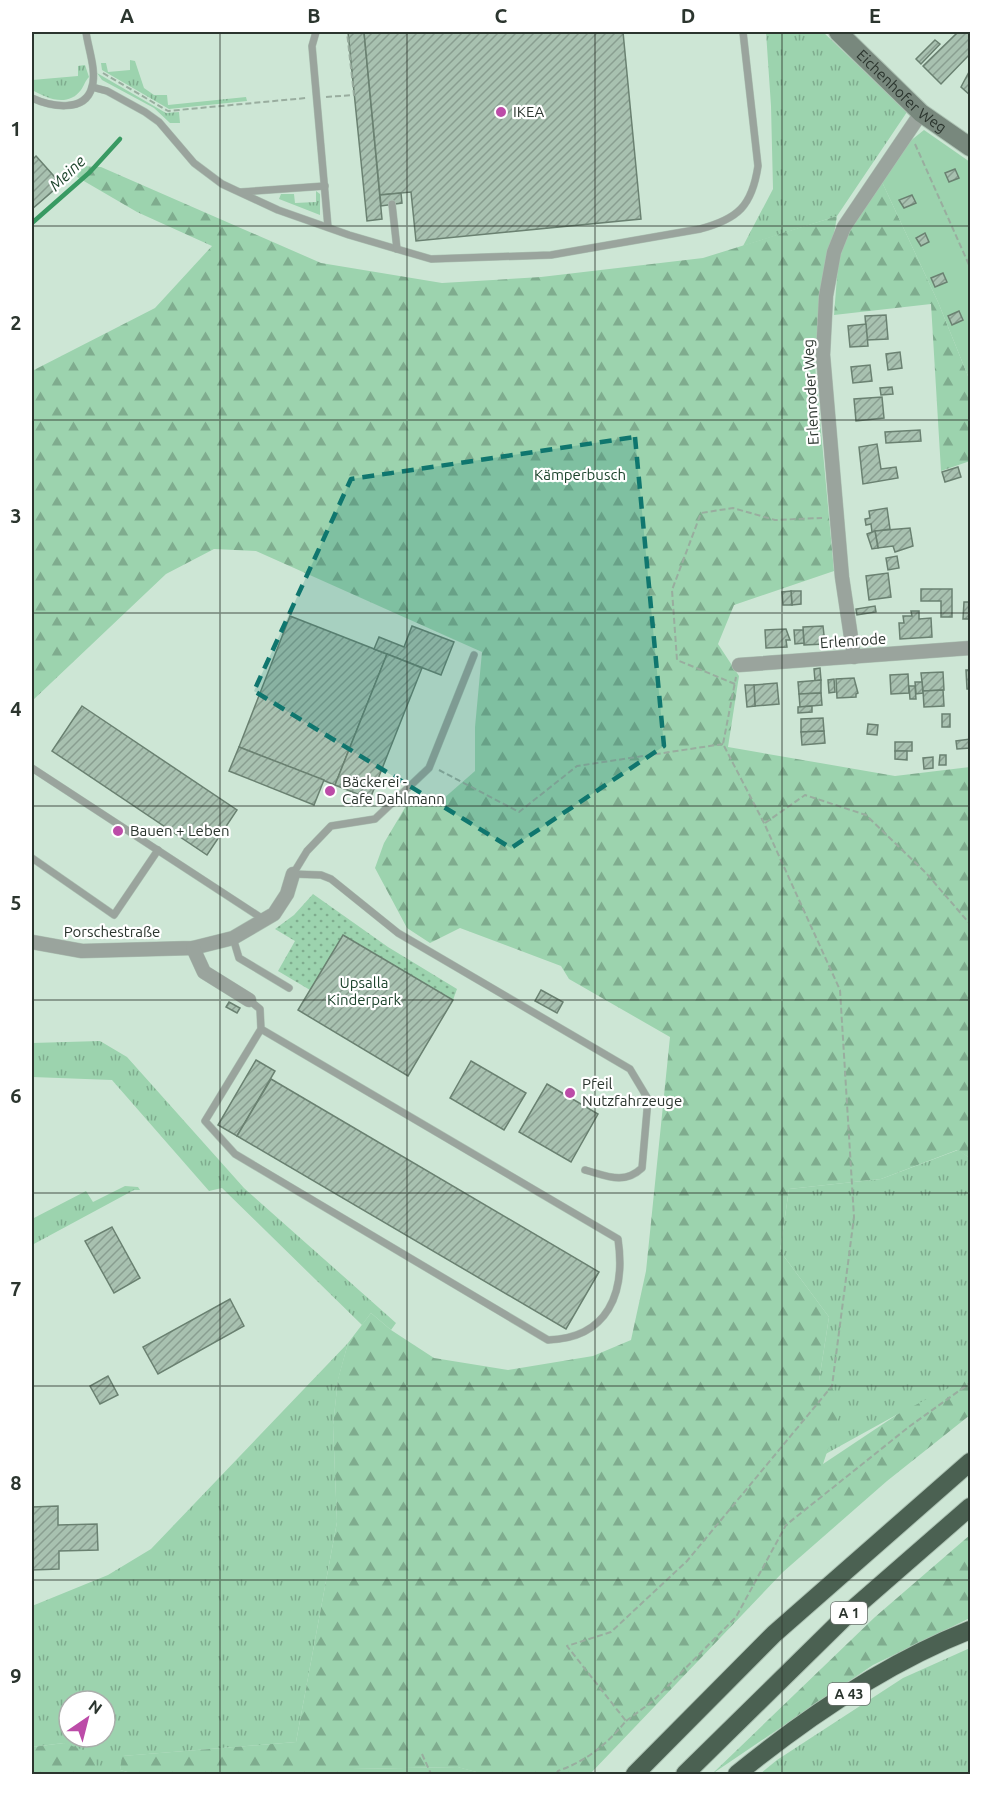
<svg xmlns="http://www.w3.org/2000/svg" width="1002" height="1806" viewBox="0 0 1002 1806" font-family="Ubuntu,sans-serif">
<defs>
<pattern id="grass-tufts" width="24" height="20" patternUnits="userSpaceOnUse" patternTransform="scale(1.5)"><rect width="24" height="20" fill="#9cd3ae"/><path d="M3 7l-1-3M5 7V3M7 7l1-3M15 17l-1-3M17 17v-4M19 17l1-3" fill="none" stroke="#7fac8e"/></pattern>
<pattern id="forest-firs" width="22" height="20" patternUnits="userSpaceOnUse" patternTransform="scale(1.5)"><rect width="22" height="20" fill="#9cd3ae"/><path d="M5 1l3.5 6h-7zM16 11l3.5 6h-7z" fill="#7fac8e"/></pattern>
<pattern id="park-dots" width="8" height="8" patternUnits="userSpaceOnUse" patternTransform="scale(1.5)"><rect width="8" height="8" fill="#9cd3ae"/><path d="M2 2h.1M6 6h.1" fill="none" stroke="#7fac8e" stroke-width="1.8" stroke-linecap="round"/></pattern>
<pattern id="building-hatch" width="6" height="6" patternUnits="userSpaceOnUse" patternTransform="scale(1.5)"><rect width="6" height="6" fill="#a8c1b0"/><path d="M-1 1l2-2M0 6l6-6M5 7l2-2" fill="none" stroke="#899e90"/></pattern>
</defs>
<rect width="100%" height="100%" fill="#cde6d5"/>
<g fill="url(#grass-tufts)" fill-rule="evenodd">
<path d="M766,32H823L907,112L837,216L743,246L773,189L771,106Z"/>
<path d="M130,60L135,61L144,88L154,95H167L168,105L246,97L247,101L169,109L102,70L101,63H106L108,72L130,70Z"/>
<path d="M85,65L89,77C85,81 84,86 81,90C67,108 47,98 32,90V80L78,76V66Z"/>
<path d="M97,73L166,113L179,112L180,123H170L154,108L102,80Z"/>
<path d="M316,191L320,194V215L279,199L281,194H294L295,203L316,202Z"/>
<path d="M100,1041L127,1057L244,1188L396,1323L391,1330L371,1313L362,1325L222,1188L209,1191L112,1080L32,1077V1043Z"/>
<path d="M958,1150L970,1158V1398L898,1414L822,1456L819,1381L829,1317L780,1251L789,1189L881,1179Z"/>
<path d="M125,1186L138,1187L140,1190H134L32,1245V1219L86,1191L93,1202Z"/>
<path d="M348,1343L338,1380L333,1425L337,1522L296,1742L123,1756L120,1770L135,1774H84L90,1773L64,1743L32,1747V1606L108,1575L151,1549ZM69,1701H105V1737H69Z"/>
<path d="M970,1648V1774H760L777,1760L903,1678Z"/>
<path d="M458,1767L484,1774H352L351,1769Z"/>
</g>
<g fill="url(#forest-firs)">
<path d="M82,166L101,167L321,263L442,283L541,277L703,258L837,216L814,355L834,571L734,605L718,644L739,676L728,747L895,776L970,767V1158L957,1150L881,1179L789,1189L780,1251L829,1317L819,1381L845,1398L823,1464L898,1414L970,1377V1415L887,1481L783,1572L590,1774H484L457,1767L352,1769V1774H135L120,1770L122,1756L296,1742L337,1522L333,1425L338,1379L348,1343L371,1313L391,1330L434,1358L508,1370L593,1356L631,1340L646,1271L670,1037L569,979L561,966L460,928L430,943L407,928L375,868L384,843L406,806L443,799L475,771V727L482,652L256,551L214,549L166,574L32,701V371L155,308L212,246L137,212L77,177Z"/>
<path d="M882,182L938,302L970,381V461L941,471L931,304L834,315L838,264L845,238Z"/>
<path d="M970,1535V1618L873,1665L712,1774L875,1617Z"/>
<path d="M64,1743L92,1753L97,1769L84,1774H32V1747Z"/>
</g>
<path fill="url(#park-dots)" d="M313,894L388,947L457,989L453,1000L408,1076L298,1010L310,990L278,971L295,941L275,929L294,915Z"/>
<path fill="#9cd3ae" d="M924,130L970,162V381L938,302L882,182L909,142Z"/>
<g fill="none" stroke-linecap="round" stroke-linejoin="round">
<path stroke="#389a62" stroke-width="4.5" d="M32,223L90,172L120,139"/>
</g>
<g fill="url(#building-hatch)" stroke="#6a8171" stroke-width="1.5">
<path d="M348,32H364L382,219L367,221Z"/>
<path d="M364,32H623L641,219L416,241L411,192L380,195Z"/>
<path d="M958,32H970V54L941,84L923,66Z"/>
<path d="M935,40L940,44L921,64L916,59Z"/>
<path d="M969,72L970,73V95L961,87Z"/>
<path d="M36,156L61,184L32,209V160Z"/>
<path d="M955,169L959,178L949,182L945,173Z"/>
<path d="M401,193L402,203L381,206L380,195Z"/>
<path d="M912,195L916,203L904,208L899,200Z"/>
<path d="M925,233L929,242L921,246L916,238Z"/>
<path d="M943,273L947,282L935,287L931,278Z"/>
<path d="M959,311L963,320L952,325L948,316Z"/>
<path d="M886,315L888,339L867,340L865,316Z"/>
<path d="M866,324L868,346L850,347L848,326Z"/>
<path d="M900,352L902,368L888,370L886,354Z"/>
<path d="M870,365L872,381L853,383L851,367Z"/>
<path d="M892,387L893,394L881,395L880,388Z"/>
<path d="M882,397L884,418L856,421L854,399Z"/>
<path d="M920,430L921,441L886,443L885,432Z"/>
<path d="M877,444L881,469L896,467L898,478L863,484L859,447Z"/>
<path d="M958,467L961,477L945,482L942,472Z"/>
<path d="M887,508L890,529L872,532L871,524L866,525L865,519L870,518L869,511Z"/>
<path d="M910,528L913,546L895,552L893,546L878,548L875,531Z"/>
<path d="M875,531L878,548L872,549L867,534Z"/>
<path d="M897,556L899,568L888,570L886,558Z"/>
<path d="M888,573L891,597L869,600L866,576Z"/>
<path d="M921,589H952V617H941V601H921Z"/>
<path d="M791,591H801V604L792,605Z"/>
<path d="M791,591L792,605H783L782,592Z"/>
<path d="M964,602H970V619H963Z"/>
<path d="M875,606L876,612L857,615L856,609Z"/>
<path d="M911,611H919V619L931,618L932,637L900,639L899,623H904L903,616H912Z"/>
<path d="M290,616L387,654L335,785L239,747Z"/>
<path d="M412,626L454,642L441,675L374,649L379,637L404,647Z"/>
<path d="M823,626L825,644L804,645L803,627Z"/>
<path d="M786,629L790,640H786L787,647L766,648L765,630Z"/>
<path d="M794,630H803L804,643L795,644Z"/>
<path d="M387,654L422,668L370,799L335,785Z"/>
<path d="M820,668L821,680L815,681L814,669Z"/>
<path d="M966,670H970V689H967Z"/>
<path d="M943,672L944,690L923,691L921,673Z"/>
<path d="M908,674L909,693L891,694L890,675Z"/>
<path d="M854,678L858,693L856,694V697L837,698L836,679Z"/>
<path d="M834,679L835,692L829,693L828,680Z"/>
<path d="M821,680V693L799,694L798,682Z"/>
<path d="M915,682H922L923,693L916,694Z"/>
<path d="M777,683L779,704L755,706L754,685Z"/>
<path d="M745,685H754L755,706L747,707Z"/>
<path d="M909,686H915L916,699H910Z"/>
<path d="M943,690L944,706L924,707L923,691Z"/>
<path d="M821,693L822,705L800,707L799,694Z"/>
<path d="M82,706L237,810L207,855L52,751Z"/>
<path d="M812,706V712L798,713V707Z"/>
<rect x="942" y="714" width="8" height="13"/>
<path d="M823,718L824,731L801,732V719Z"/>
<path d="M868,724L878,725L877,735L867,734Z"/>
<path d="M824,731L825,743L802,745L801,732Z"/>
<path d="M970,739V748L957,749L956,741Z"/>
<rect x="895" y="742" width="17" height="9"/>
<path d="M239,747L324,780L314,805L229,771Z"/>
<path d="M895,751H907V760L895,759Z"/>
<path d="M940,755H946V765H939Z"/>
<path d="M933,757V768L924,769L923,758Z"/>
<path d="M343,935L453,1000L408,1076L298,1010Z"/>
<path d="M541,990L563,1002L557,1013L535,1001Z"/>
<path d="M229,1002L240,1008L237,1013L226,1007Z"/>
<path d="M256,1060L275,1071L237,1136L218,1125Z"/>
<path d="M471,1061L526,1093L504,1130L450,1098Z"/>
<path d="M271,1079L599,1272L566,1329L237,1136Z"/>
<path d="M547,1084L598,1114L571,1162L519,1132Z"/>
<path d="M112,1227L140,1278L114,1293L85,1241Z"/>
<path d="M230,1299L244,1326L158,1374L143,1347Z"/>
<path d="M108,1376L118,1395L100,1404L90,1386Z"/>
<path d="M58,1506V1525L97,1524L98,1550L59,1551V1569L32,1570V1507Z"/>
</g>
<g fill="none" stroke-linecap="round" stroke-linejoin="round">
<g stroke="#adc3b4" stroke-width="8">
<g id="lane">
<path d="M316,32L312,46L328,227"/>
<path d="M92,87L107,91L145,112L159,122L194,163L222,184L278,210L349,235L431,259L551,255L700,229C738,219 752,206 758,166L743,32"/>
<path d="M32,98C49,106 85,114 92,87C97,71 88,48 86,32"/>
<path d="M241,192L325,186"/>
<path d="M392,204L397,249"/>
<path d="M32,768L263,919"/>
<path d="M32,858L114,915L158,850"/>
<path d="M293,874L321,875L331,879L398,933L630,1069L648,1099L642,1168C624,1185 607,1176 585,1170"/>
<path d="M293,874L307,851L331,826L375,819L429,768L474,655"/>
<path d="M233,938L239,958L289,988"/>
<path d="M249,1000L260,1009L261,1029L618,1239C626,1293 608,1338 548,1340L235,1154L205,1121L261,1029"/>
</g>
</g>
<g stroke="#adc3b4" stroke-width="15">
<g id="street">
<path d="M854,657L842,577L823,355L826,296L834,252L844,227L921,113"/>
<path d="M739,665L970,648"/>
<path d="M32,942L82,951L193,948L233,938L274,914L287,894L293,874"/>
<path d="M193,948L204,972L249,1000"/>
</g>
</g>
<g stroke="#adc3b4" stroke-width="20">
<g id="secondary">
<path id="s1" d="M838,32L921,113L970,147"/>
</g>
</g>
<g stroke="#adc3b4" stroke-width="20">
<g id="highway">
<path d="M635,1774L774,1634L970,1462"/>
<path d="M685,1774L853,1609L970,1507"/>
<path d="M737,1774C807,1717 886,1663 970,1630"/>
</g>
</g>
<g stroke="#99ad9f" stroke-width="2" stroke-dasharray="6 3" stroke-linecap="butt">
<path d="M103,73L168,111L306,98"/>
<path d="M326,97L354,95L347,32"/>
<path d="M915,144L970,267"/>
<path d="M735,684L677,660L672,590L701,513L733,508L775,520L822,518"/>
<path d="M439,770L519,812L577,766L723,744"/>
<path d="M765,823L805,795L866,815L926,873L970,924"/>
<path d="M626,1721L653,1701L736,1617L786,1525L910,1426L970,1383"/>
<path d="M422,1754L431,1774"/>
<path d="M556,1774L558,1771C588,1760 606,1745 626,1721L567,1646L611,1632L687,1561L832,1386L854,1217L840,990L764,823L723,744L736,677"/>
</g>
<use href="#lane" stroke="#9aa49d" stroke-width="7"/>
<use href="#street" stroke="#9aa49d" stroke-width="14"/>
<use href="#secondary" stroke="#78887d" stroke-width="18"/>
<use href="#highway" stroke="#4b6152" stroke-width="18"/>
</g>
<path fill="#0f766e" fill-opacity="0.2" stroke="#0f766e" stroke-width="4.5" stroke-dasharray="12 8" stroke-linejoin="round" d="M635,437L664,746L511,848L254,691L351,479Z"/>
<path fill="none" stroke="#2b352e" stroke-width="1.5" stroke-opacity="0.55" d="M220,32V1774M407,32V1774M595,32V1774M782,32V1774M32,226H970M32,420H970M32,613H970M32,806H970M32,1000H970M32,1193H970M32,1386H970M32,1580H970"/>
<g fill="#bc4ca8" stroke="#fff" stroke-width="2">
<circle cx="501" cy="112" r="6"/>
<circle cx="330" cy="791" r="6"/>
<circle cx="118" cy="831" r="6"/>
<circle cx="570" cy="1093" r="6"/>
</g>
<g text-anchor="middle" stroke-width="4.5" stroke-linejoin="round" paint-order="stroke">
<g fill="#fff" stroke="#6b726d" stroke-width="1.5">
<rect x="831" y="1602" width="36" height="22" rx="4.5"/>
<rect x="828" y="1683" width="42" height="22" rx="4.5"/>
</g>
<g font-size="14" font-weight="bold" fill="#2b352e">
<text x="849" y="1618">A 1</text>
<text x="849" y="1699">A 43</text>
</g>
<g font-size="15" fill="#2b352e" stroke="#fff">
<text dy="5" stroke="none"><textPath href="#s1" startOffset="87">Eichenhofer Weg</textPath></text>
<text transform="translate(811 392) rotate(-93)" y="5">Erlenroder Weg</text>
<text transform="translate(853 641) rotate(-4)" y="5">Erlenrode</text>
<text x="112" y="937">Porschestraße</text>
</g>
<g font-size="15" fill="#2b352e" stroke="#fff" text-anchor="start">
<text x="513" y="117">IKEA</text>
<text x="342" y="787">Bäckerei -<tspan x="342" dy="17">Cafe Dahlmann</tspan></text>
<text x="130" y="836">Bauen + Leben</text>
<text x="582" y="1089">Pfeil<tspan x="582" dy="17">Nutzfahrzeuge</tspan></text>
</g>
<g font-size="15" fill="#1c442c" stroke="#fff">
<text x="580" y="480">Kämperbusch</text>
<text x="364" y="988">Upsalla<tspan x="364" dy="17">Kinderpark</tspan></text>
</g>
<g font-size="16" font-style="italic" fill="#1e452d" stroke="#fff">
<text transform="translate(67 173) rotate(-44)" y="6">Meine</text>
</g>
</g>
<rect width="1002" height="1806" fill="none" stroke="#ffffff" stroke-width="66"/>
<g transform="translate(87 1719) rotate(35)"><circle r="28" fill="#ffffff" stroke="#aaaeab" stroke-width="1.5"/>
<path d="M0-4.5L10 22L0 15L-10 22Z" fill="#bc4ca8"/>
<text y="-9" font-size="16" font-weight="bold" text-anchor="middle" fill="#2b352e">N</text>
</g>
<rect x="33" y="33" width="936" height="1740" fill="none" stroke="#2b352e" stroke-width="2"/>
<g font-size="20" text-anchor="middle" font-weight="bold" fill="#2b352e">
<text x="127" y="23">A</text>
<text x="314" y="23">B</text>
<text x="501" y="23">C</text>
<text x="688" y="23">D</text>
<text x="875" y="23">E</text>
<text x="16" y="136">1</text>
<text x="16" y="330">2</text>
<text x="16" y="523">3</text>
<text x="16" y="716">4</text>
<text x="16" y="910">5</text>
<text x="16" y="1103">6</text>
<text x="16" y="1296">7</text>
<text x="16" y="1490">8</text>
<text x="16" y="1683">9</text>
</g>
</svg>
